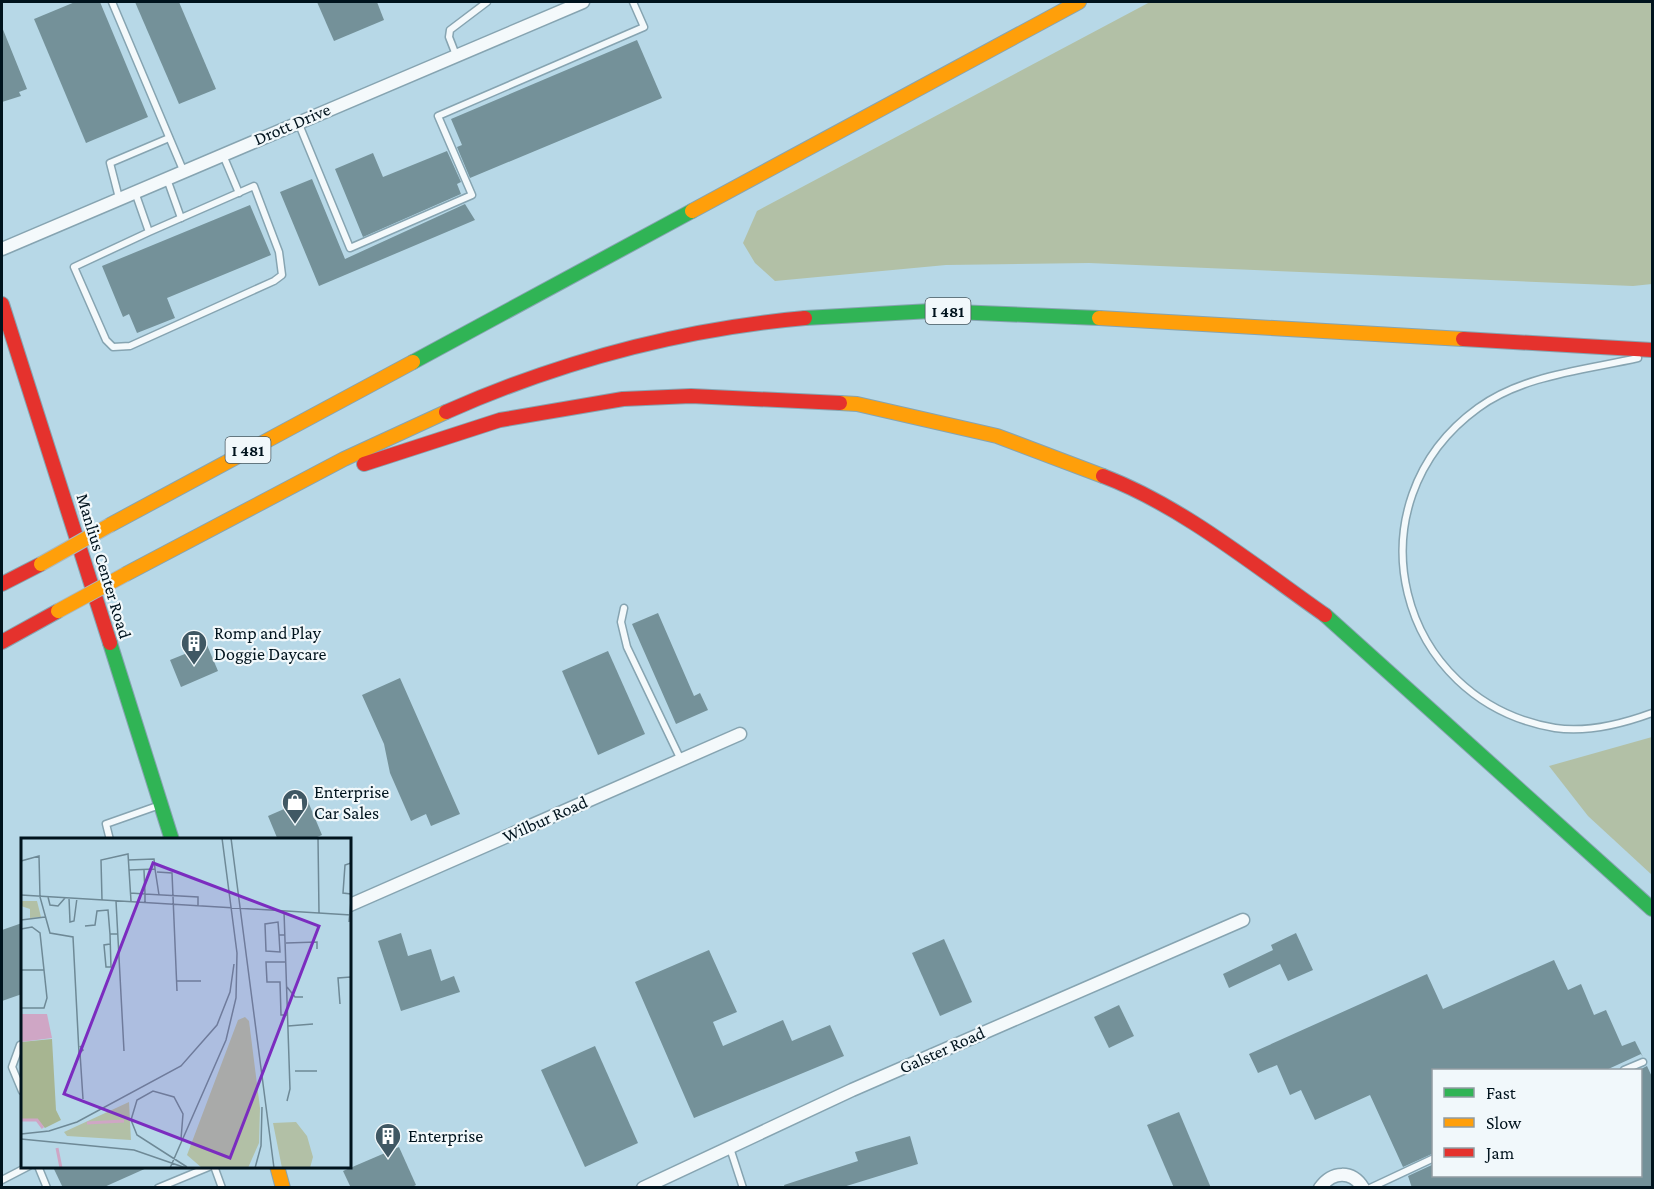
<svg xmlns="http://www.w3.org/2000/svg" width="1654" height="1189" viewBox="0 0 1654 1189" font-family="'Crimson Pro',serif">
<rect width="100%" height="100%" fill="#b7d8e7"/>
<g fill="#b2c0a6">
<path d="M1150,2H1652V284L1633,286L1089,263L946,265L775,281L755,263L743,243L757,211Z"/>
<path d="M1652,737V875L1588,816L1549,766Z"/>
</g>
<g fill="#749199">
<path d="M75,2H100L148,117L86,143L34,19Z"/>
<path d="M135,2H179L216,89L179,104Z"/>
<path d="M317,2H377L384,20L334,41Z"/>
<path d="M2,27L27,89L19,92L21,96L2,102Z"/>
<path d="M637,40L662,98L470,178L457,147L462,145L451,119Z"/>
<path d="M447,151L461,182L457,184L461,194L363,237L335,169L373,153L383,177Z"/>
<path d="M312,179L345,259L465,204L475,220L319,286L280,192Z"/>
<path d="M250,205L271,255L167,298L175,318L137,333L129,314L123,317L102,266Z"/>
<path d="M658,613L694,696L700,693L708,710L676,724L632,624Z"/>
<path d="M207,645L218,671L181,687L170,660Z"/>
<path d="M608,651L645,734L598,755L562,671Z"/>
<path d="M400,678L460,814L431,826L426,814L411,821L390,773L384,744L362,695Z"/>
<path d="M307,799L322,835L310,840H278L268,816Z"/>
<path d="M22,923V994L2,1001V930Z"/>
<path d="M401,933L408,956L431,949L441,981L454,976L460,992L401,1011L378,941Z"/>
<path d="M1296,933L1313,970L1288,981L1280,964L1229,988L1223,974L1273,950L1271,945Z"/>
<path d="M944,939L972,1002L940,1016L912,953Z"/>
<path d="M709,950L737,1012L713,1022L723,1046L783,1020L792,1041L830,1025L844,1056L694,1118L635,982Z"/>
<path d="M1554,960L1568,990L1581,984L1594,1015L1606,1010L1622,1046L1635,1041L1643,1057L1641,1054L1604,1071H1434V1153L1403,1167L1370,1095L1315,1120L1301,1090L1290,1095L1277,1065L1258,1073L1249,1054L1427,974L1443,1009Z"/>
<path d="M1119,1005L1134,1036L1109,1048L1094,1017Z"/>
<path d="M595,1046L638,1143L585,1167L541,1070Z"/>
<path d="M1647,1066L1653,1079V1188H1412L1408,1176L1434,1164V1176H1641V1069Z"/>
<path d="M1179,1112L1211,1188H1174L1147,1125Z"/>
<path d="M910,1136L918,1164L840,1188H785L784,1185L858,1161L855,1152Z"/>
<path d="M399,1147L416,1185L410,1188H351L343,1171Z"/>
<path d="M53,1167H149L102,1188H63Z"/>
</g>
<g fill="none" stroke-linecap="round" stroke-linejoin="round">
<g stroke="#86a4b1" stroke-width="9">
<g id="lane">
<path d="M112,2L183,170"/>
<path d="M456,55L449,37L450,30L487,2"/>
<path d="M298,122L350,248L472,195L438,116L644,27L633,2"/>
<path d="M223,155L239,193"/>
<path d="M167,179L181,218"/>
<path d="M135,192L149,232L74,267L106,340L113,347L130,346L274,281L282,275L279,252L254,186L149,232"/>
<path d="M119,198L110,163L169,138"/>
<path d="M1638,358C1585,370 1523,375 1478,408C1347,503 1396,701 1555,728C1588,733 1622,724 1652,713"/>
<path d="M624,608L621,622L627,647L681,760"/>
<path d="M110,840L106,824L160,805"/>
<path d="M22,1044L20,1045L12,1067L22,1091"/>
<path d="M1624,1070L1643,1062"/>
<path d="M730,1148L743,1188"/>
<path d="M38,1166L47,1188"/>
<path d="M214,1166L222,1188"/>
<path d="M2,1180L29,1166"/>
<path d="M158,1188L211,1166"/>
<path d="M1370,1188L1434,1158"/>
</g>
</g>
<g stroke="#86a4b1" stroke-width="15">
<g id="street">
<path d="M2,249L583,2"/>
<path d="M350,905L740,734"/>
<path d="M643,1188L852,1090L1243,920"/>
<path d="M1320,1188C1332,1171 1352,1170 1363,1188"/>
</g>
</g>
<g stroke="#86a4b1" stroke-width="16">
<g id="fast">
<path d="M805,318L931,311L1099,318"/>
<path d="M413,362L692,211"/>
<path d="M1325,615L1652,909"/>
<path d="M110,643L172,840"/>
</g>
</g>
<g stroke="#86a4b1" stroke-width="16">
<g id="slow">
<path d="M692,211L1079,2"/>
<path d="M1099,318L1463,339"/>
<path d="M840,403L857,404L997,436L1103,476"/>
<path d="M110,525L413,362"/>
<path d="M126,574L344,459L446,412"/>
<path d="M277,1166L283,1188"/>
</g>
</g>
<g stroke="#86a4b1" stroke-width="16">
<g id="jam">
<path d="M2,304L110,643"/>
<path d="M1463,339L1652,350"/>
<path d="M446,412C559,362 682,329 805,318"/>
<path d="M364,464L500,420L623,399L691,396L840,403"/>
<path d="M1103,476C1182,506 1255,566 1325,615"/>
<path d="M2,584L41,564"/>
<path d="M2,642L58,611"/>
</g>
</g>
<use href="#lane" stroke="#f4f9fb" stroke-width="6"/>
<use href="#street" stroke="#f4f9fb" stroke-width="12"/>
<use href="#fast" stroke="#30b455" stroke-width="14"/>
<use href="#slow" stroke="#ff9f0a" stroke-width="14"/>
<use href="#jam" stroke="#e5322d" stroke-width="14"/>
<g stroke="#a9b9c0" stroke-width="16" stroke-linecap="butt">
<g id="slow-bridge">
<path d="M41,564L110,525"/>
<path d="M58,611L126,574"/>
</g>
</g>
<use href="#slow-bridge" stroke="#ff9f0a" stroke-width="14"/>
</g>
<defs>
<g id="building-pin" transform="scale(1.35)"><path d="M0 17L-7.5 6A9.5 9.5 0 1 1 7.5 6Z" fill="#405864" stroke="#f1f8fb"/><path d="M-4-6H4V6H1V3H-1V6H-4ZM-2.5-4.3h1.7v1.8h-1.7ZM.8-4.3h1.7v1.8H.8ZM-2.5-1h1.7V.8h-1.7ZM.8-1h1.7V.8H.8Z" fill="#fff"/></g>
<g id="shop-pin" transform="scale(1.35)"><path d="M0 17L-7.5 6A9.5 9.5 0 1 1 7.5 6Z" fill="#405864" stroke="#f1f8fb"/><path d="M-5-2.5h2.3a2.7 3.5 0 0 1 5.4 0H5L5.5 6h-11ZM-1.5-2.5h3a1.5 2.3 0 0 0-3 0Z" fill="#fff"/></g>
</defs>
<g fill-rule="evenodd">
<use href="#building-pin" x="194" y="643"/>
<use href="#shop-pin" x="295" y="802"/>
<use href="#building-pin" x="388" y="1136"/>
</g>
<g text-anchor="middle" stroke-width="4.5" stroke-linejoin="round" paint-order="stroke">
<g fill="#f1f8fb" stroke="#485860" stroke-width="1.5">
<rect x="925.5" y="298" width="45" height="26" rx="4.5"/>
<rect x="225.5" y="437" width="45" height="26" rx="4.5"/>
</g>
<g font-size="16" font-weight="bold" fill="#00131d">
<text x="948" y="317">I 481</text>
<text x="248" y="456">I 481</text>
</g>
<g font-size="18" fill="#00131d" stroke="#f1f8fb">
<text transform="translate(292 124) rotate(-23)" y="6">Drott Drive</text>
<text transform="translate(104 566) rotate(73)" y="6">Manlius Center Road</text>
<text transform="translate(545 819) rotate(-24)" y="6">Wilbur Road</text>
<text transform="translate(942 1050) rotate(-24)" y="6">Galster Road</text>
</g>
<g font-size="18" fill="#00131d" stroke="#f1f8fb" text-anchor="start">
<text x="214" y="639">Romp and Play<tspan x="214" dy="21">Doggie Daycare</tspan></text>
<text x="314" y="798">Enterprise<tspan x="314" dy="21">Car Sales</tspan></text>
<text x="408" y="1142">Enterprise</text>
</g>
</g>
<g transform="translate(21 838)">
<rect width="330" height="330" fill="#b7d8e7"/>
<path d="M0,63H16L20,79L9,80V71L0,68ZM224,179L228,183L239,270L238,305L227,330H181L166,317L217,182ZM108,264L110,302L46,298L43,294ZM275,284L286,298L292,319L289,330H261L252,285Z" fill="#b2c0a6"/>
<path d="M31,201L35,272L40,282L24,290L16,282H0V204Z" fill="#a7b591"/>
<path d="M0,176H26L31,200L0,204Z" fill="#cfa6c5"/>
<path fill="none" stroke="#cfa6c5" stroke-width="3" d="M0,282H16L22,290M66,285L103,283M36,310L40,330"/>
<path fill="none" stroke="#6e8996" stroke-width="1.5" d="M210,0L253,330M297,0L298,75M107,22L133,21L134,31M0,23L18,18L19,59L29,95L52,99L58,215L62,212L59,208M330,25L324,27L322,55L330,56M108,32L134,31L138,57M136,34L151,35L156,153M109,55L124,56L123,32M0,57L330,77M27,59L29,67L37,68L44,60M48,60L49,84L53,83L56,60M81,62L80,22L107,16L110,63M95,63L103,213M124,64V56L177,59V68M263,73L269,251L266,263M0,82L24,79M328,84L330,63M64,88L74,87L76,73L87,72L89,96H97M0,91L11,89L19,95L26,160L23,170H0M89,96L90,129H85L83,107L89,106M258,97L259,114L245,113L244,86L257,84L258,97H264M265,105L296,104V111M265,124H245L246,144H259L260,177H267M0,132H23M155,143H180M266,149L274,159H282M319,166L317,140L330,139M267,188L292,186M59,215L62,261M274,233H296M0,296L28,293L56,284L160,228L196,187L209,154L213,126M0,301L113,312L165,330M160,301L162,276L153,259L132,253L116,262L110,282L116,297L166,329M149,330L205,202L215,160L216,115L201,0M234,330L240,308L241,269"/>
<path fill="#7b2cbf" fill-opacity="0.15" stroke="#7b2cbf" stroke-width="3" d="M132,25L298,88L209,320L43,256Z"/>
<rect width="330" height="330" fill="none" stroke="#00131d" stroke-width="3"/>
</g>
<rect width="1654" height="1189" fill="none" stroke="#00131d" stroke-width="6"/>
<rect x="1432" y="1069" width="210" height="108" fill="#f1f8fb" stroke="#919ca2" stroke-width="1.5"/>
<rect x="1444" y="1088" width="30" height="9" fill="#30b455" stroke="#919ca2" stroke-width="1.5"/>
<text x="1486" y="1099" font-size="18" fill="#00131d">Fast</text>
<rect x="1444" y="1118" width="30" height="9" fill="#ff9f0a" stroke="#919ca2" stroke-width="1.5"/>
<text x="1486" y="1129" font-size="18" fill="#00131d">Slow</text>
<rect x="1444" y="1148" width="30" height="9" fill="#e5322d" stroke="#919ca2" stroke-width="1.5"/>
<text x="1486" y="1159" font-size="18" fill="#00131d">Jam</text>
</svg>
